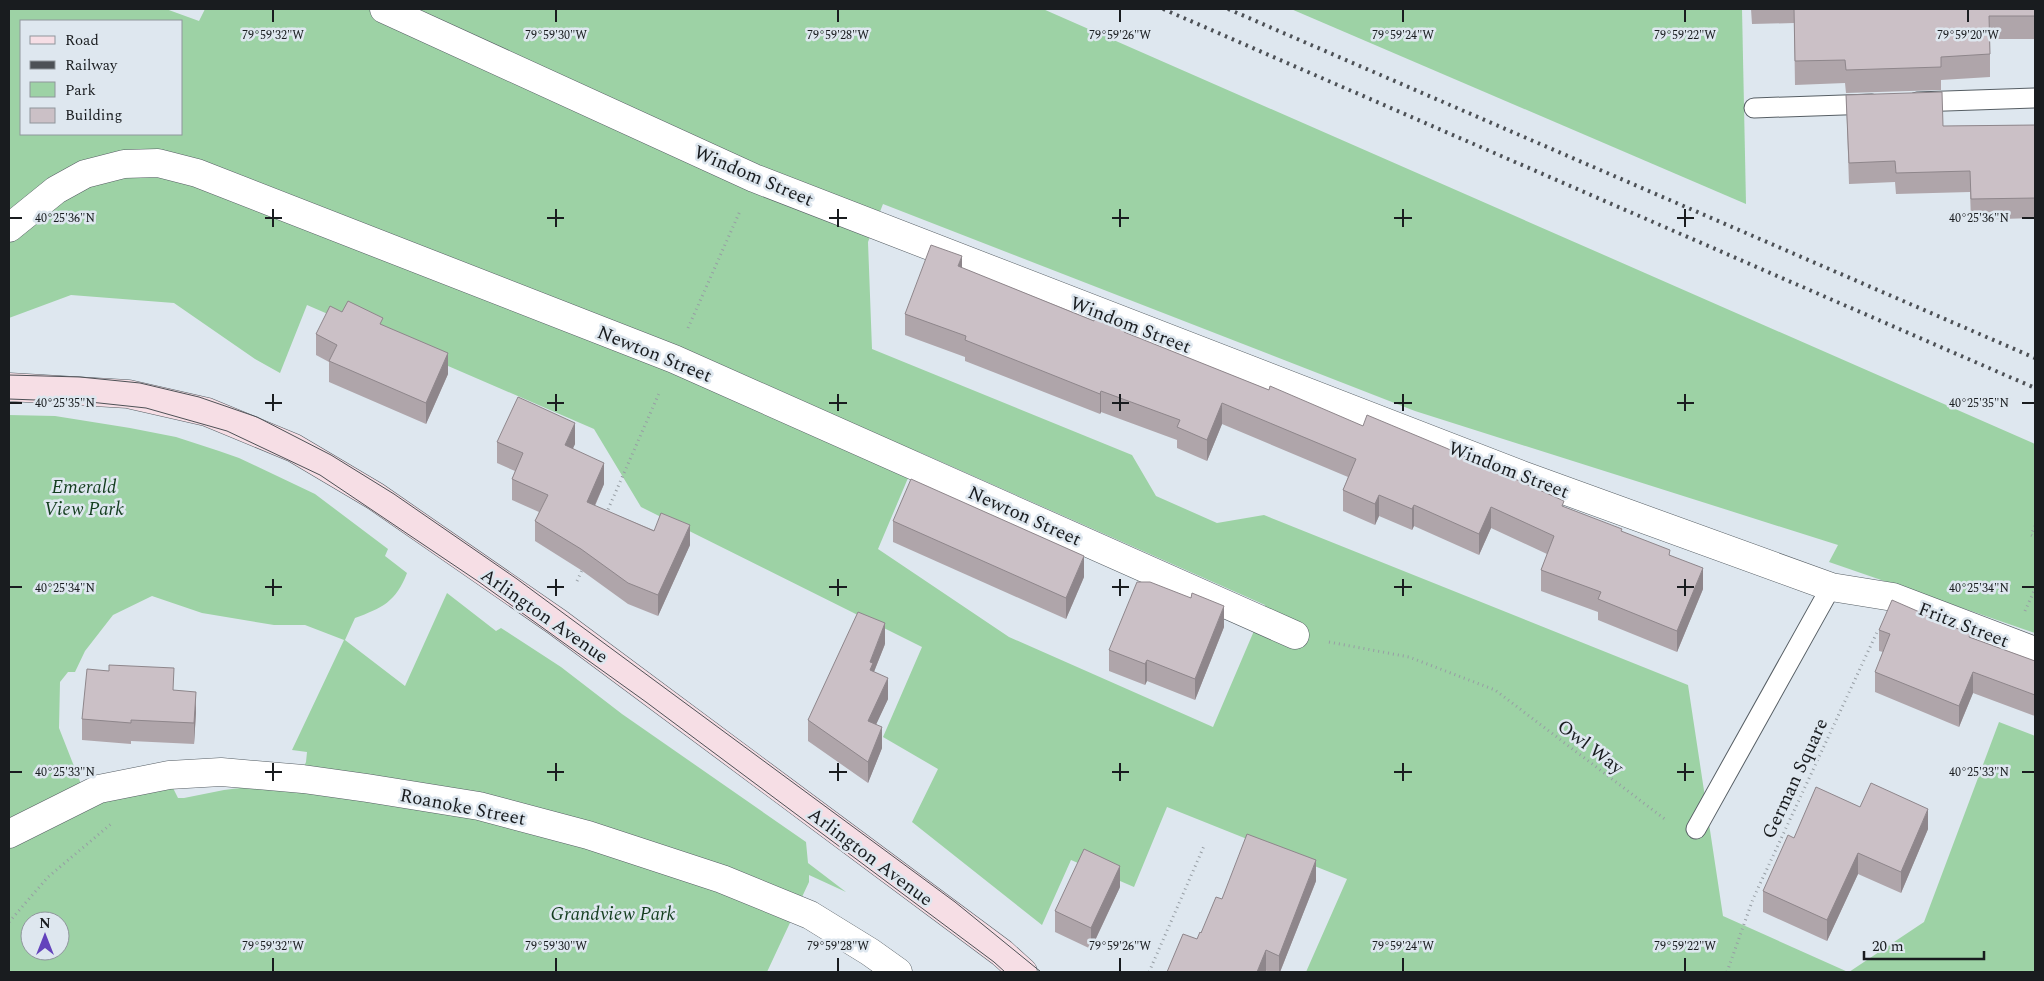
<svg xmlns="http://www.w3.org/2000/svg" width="2044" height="981" viewBox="0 0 2044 981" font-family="Spectral,serif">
<rect width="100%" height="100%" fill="#dee7ef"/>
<g fill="#9dd2a5" fill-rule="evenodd">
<path d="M9,9H166L199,21L205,9H1043L2035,444V633L1829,562L1838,545L1415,411L883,204L868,242L872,349L1132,455L1156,496L1217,523L1264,515L1688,685L1723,916L1848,972H1306L1347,879L1167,807L1134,887L1071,860L1042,925L912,822L938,769L883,737L922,647L641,507L594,429L307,305L280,373L255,359L174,303L71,295L9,318ZM21,21H181V134H21ZM919,452L1265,605L1213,727L1009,637L878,549Z"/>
<path d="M1291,9H1742L1746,204Z"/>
<path d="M9,415L55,416L130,428L176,437L219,451L239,458L315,494L388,549L385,556L407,573C396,602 382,608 355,618L345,640L405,686L447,593L496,631L501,628L561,667L622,714L806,842L808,863L846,892L809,875V882L767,972H9ZM152,596L202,613L274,625H305L344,640L292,750L307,752L306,762L294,789L265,785L224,790L184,798H178L164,770L81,784L59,728L60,682L68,672H75L85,651L113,615ZM30,921H60V951H30Z"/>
<path d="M1999,722L2035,736V972H1849L1924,922Z"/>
</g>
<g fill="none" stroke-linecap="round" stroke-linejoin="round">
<g stroke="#565e64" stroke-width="21">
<g id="service">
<path d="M1917,102L2035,98"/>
<path d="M1754,108L1872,104"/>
<path d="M1696,829L1831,587"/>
</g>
</g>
<g stroke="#565e64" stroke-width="29">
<g id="minor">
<path d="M384,9L754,178L1522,475L1831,587L1893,597L2035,651"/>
<path d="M9,228L56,190L85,174L124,164L158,163L197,173L674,359L1295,635"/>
<path d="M9,834L99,789L169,775L221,772L303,779L367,788L479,806L588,835L722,879L810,915L870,952L898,972"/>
</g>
</g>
<g stroke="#565e64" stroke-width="29">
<path id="secondary" d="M9,387L128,394L207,412L294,448L375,496L557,622L1002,953L1023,972"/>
</g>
<g stroke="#979ea4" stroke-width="3" stroke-dasharray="1 4" stroke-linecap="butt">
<path d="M688,328L740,211"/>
<path d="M606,514L660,391"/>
<path d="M2035,526L2031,535L2035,537"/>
<path d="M577,581L583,568"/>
<path d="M2025,611L2035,589"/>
<path d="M1329,642L1409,657L1495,690L1666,820"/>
<path d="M9,922L48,877L111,824"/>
<path d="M1149,972L1204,846"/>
<path d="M1727,972L1753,899L1878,630"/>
</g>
<use href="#service" stroke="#fff" stroke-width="19"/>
<use href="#minor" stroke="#fff" stroke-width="28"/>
<use href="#secondary" stroke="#f6dee5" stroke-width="28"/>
<g stroke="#4d5156" stroke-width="1">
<path d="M9,375L80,377L140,383L199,397L257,417L331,455L394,494L517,579L955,902L1041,972"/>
<path d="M9,399L90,402L146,408L227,431L320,475L479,582L646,702L994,962L1005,972"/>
</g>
<g stroke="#4d5156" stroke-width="4" stroke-dasharray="2.5 5" stroke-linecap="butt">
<path d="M1163,9L2035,388"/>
<path d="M1228,9L2035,358"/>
</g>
</g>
<g fill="#afa5aa">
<path d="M1751,9H2035V39H1990V77L1941,80V90L1846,93L1845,83L1795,85L1794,23L1752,24Z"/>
<path d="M1846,95L1943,126L2035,125V218L1971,220L1970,192L1896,194L1895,182L1849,184Z"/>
<path d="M962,268L1269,390L1363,426L1564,507L1622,532L1670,555L1703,589L1677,652L1598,620V612L1541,591V570L1547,554L1491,528L1479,555L1414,526L1412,530L1379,516L1375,525L1343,511V490L1348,477L1222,424L1207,461L1177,448V440L1101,412L1100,414L965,361V357L905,335V314Z"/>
<path d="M342,312L383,325L448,374L426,424L329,382V362L316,355V334Z"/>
<path d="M497,442L575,444L573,448L604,484L595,506L690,545L658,616L628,604L581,570L535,541V521L539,512L512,500V479L515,471L497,463Z"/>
<path d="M893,521L1084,577L1066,619L893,542Z"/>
<path d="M1224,627L1195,700L1147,681L1145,685L1109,671V650Z"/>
<path d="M1879,630L1970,637L2035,661V716L1973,693L1959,727L1875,692V672L1883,652L1879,651Z"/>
<path d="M885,644L874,672L888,699L876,724L882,748L868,783L808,741V720Z"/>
<path d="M174,690L196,712L194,744L131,741V744L82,740V719Z"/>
<path d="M1860,807L1928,829L1901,893L1858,874L1827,941L1763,912V891L1794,838Z"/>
<path d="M1316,881L1280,972H1269L1197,939L1222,899Z"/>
<path d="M1120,887L1091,949L1055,932V911Z"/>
</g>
<g fill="#8e868b">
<path d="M962,256V277L958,266Z"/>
<path d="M448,353V374L426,424V403Z"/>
<path d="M1101,391V412L1100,414V394Z"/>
<path d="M1222,403V424L1207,461V440Z"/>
<path d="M575,423V444L565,465V445Z"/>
<path d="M604,463V484L587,523V502Z"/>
<path d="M1379,495V516L1375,525V504Z"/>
<path d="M1414,505V526L1412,530V509Z"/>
<path d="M1491,507V528L1479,555V534Z"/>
<path d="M690,525V545L658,616V595Z"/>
<path d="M1084,556V577L1066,619V598Z"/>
<path d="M1703,568V589L1677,652V631Z"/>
<path d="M1224,606V627L1195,700V679Z"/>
<path d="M885,623V644L873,674L870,691V662Z"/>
<path d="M1147,660V681L1145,685V664Z"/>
<path d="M1973,672V693L1959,727V706Z"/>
<path d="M888,678V699L868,742V721Z"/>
<path d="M196,692V712L194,744V723Z"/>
<path d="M882,727V748L868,783V762Z"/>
<path d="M1928,809V829L1901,893V872Z"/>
<path d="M1858,853V874L1827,941V920Z"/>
<path d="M1316,860V881L1280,972H1279V956Z"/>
<path d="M1120,866V887L1091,949V928Z"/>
<path d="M1266,950V972H1257Z"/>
</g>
<g fill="#cbc0c6" stroke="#8e868b">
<path d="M1794,9H2035V16H1989L1990,54L1941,57V67L1846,70L1845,60L1795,61Z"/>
<path d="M1942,92L1943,126L2035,125V198L1971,199L1970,171L1896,173L1895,161L1849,163L1846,95Z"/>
<path d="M931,245L962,256L958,266L1094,321L1096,315L1126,326L1124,332L1269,390L1270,386L1363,426L1367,415L1446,448L1564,501L1562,506L1622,529L1621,531L1670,550L1669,555L1703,568L1677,631L1598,599L1601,592L1541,570L1554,536L1491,507L1479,534L1414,505L1412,509L1379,495L1375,504L1343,490L1356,459L1222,403L1207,440L1177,427L1180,420L1101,391L1100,394L965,340L966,336L905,314Z"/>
<path d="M348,301L383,318L380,324L448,353L426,403L329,361L337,345L316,334L330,306L342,312Z"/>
<path d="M518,397L575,423L565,445L604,463L587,502L654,531L661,513L690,525L658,595L628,583L581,549L535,521L548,495L512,479L523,453L497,442Z"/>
<path d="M911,479L1084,556L1066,598L893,521Z"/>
<path d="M1137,582H1150L1191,598L1192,593L1224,606L1195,679L1147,660L1145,664L1109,650Z"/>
<path d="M1892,600L1970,634L1969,637L2035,661V695L1973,672L1959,706L1875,672L1890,634L1879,630Z"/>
<path d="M858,612L885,623L870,662L873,663L870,670L888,678L868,721L882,727L868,762L808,720Z"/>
<path d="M109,665L174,668L173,690L196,692L194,723L131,720V723L82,719L87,669L109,671Z"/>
<path d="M1871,783L1928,809L1901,872L1858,853L1827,920L1763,891L1788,835L1794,838L1816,787L1860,807Z"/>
<path d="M1247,834L1316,860L1279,956L1266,950L1257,972H1167L1183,934L1197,939L1200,932L1201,933L1216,897L1222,899Z"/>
<path d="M1084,849L1120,866L1091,928L1055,911Z"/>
</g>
<path fill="none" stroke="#191c1f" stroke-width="2" d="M273,10V22M556,10V22M838,10V22M1120,10V22M1403,10V22M1685,10V22M1968,10V22M273,209V227M556,209V227M838,209V227M1120,209V227M1403,209V227M1685,209V227M10,218H22M265,218H282M547,218H564M829,218H847M1112,218H1129M1394,218H1412M1677,218H1694M2022,218H2034M273,394V411M556,394V411M838,394V411M1120,394V411M1403,394V411M1685,394V411M10,403H22M265,403H282M547,403H564M829,403H847M1112,403H1129M1394,403H1412M1677,403H1694M2022,403H2034M273,579V596M556,579V596M838,579V596M1120,579V596M1403,579V596M1685,579V596M10,587H22M265,587H282M547,587H564M829,587H847M1112,587H1129M1394,587H1412M1677,587H1694M2022,587H2034M273,763V781M556,763V781M838,763V781M1120,763V781M1403,763V781M1685,763V781M10,772H22M265,772H282M547,772H564M829,772H847M1112,772H1129M1394,772H1412M1677,772H1694M2022,772H2034M273,958V971M556,958V971M838,958V971M1120,958V971M1403,958V971M1685,958V971"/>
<g text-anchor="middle" stroke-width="5" stroke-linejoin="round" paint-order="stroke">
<g font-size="19" fill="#191c1f" stroke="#dee7ef">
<text transform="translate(754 175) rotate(23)" y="7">Windom Street</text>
<text transform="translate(1131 324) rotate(21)" y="7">Windom Street</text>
<text transform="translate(655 353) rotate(22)" y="7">Newton Street</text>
<text transform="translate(1509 469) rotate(21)" y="7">Windom Street</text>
<text transform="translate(1025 515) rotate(24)" y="7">Newton Street</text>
<text transform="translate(545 615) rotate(35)" y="7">Arlington Avenue</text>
<text transform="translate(1964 624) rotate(21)" y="7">Fritz Street</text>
<text transform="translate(1591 746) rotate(37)" y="7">Owl Way</text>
<text transform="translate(1794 778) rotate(-65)" y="7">German Square</text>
<text transform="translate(463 806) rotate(11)" y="7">Roanoke Street</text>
<text transform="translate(871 856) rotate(37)" y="7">Arlington Avenue</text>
</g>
<g font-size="19" font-style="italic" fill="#133d1e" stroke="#dee7ef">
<text x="84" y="493">Emerald<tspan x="84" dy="22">View Park</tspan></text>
<text x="613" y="920">Grandview Park</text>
</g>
</g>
<g font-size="12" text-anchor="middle" fill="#191c1f" stroke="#dee7ef" stroke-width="5" stroke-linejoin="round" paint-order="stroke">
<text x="273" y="39">79°59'32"W</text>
<text x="556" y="39">79°59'30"W</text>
<text x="838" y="39">79°59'28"W</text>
<text x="1120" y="39">79°59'26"W</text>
<text x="1403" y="39">79°59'24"W</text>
<text x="1685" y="39">79°59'22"W</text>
<text x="1968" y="39">79°59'20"W</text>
<text x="65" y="222">40°25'36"N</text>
<text x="1979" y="222">40°25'36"N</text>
<text x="65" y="407">40°25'35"N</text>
<text x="1979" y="407">40°25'35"N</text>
<text x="65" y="592">40°25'34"N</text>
<text x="1979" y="592">40°25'34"N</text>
<text x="65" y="776">40°25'33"N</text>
<text x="1979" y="776">40°25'33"N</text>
<text x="273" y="950">79°59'32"W</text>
<text x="556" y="950">79°59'30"W</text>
<text x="838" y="950">79°59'28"W</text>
<text x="1120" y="950">79°59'26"W</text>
<text x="1403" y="950">79°59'24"W</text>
<text x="1685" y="950">79°59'22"W</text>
</g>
<rect width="2044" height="981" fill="none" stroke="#191c1f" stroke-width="20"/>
<rect x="20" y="20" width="162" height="115" fill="#dee7ef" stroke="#8f969c"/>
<rect x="30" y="36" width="25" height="8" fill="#f6dee5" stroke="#8f969c"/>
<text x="65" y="45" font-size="15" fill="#191c1f">Road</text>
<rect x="30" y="61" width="25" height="8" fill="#4d5156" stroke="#8f969c"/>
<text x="65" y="70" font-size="15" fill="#191c1f">Railway</text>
<rect x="30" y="82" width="25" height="15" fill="#9dd2a5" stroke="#8f969c"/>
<text x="65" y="95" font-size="15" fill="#191c1f">Park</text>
<rect x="30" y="108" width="25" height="15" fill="#cbc0c6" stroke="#8f969c"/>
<text x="65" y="120" font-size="15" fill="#191c1f">Building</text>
<g transform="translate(45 936)"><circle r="24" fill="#dee7ef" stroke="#8f969c"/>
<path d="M0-4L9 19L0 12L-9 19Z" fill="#6343bc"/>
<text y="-8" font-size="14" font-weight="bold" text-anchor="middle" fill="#191c1f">N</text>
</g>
<path d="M1864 951v8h120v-8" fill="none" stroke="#191c1f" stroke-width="2.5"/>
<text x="1872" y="951" font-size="15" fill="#191c1f" stroke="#dee7ef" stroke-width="4" paint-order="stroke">20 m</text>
</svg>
